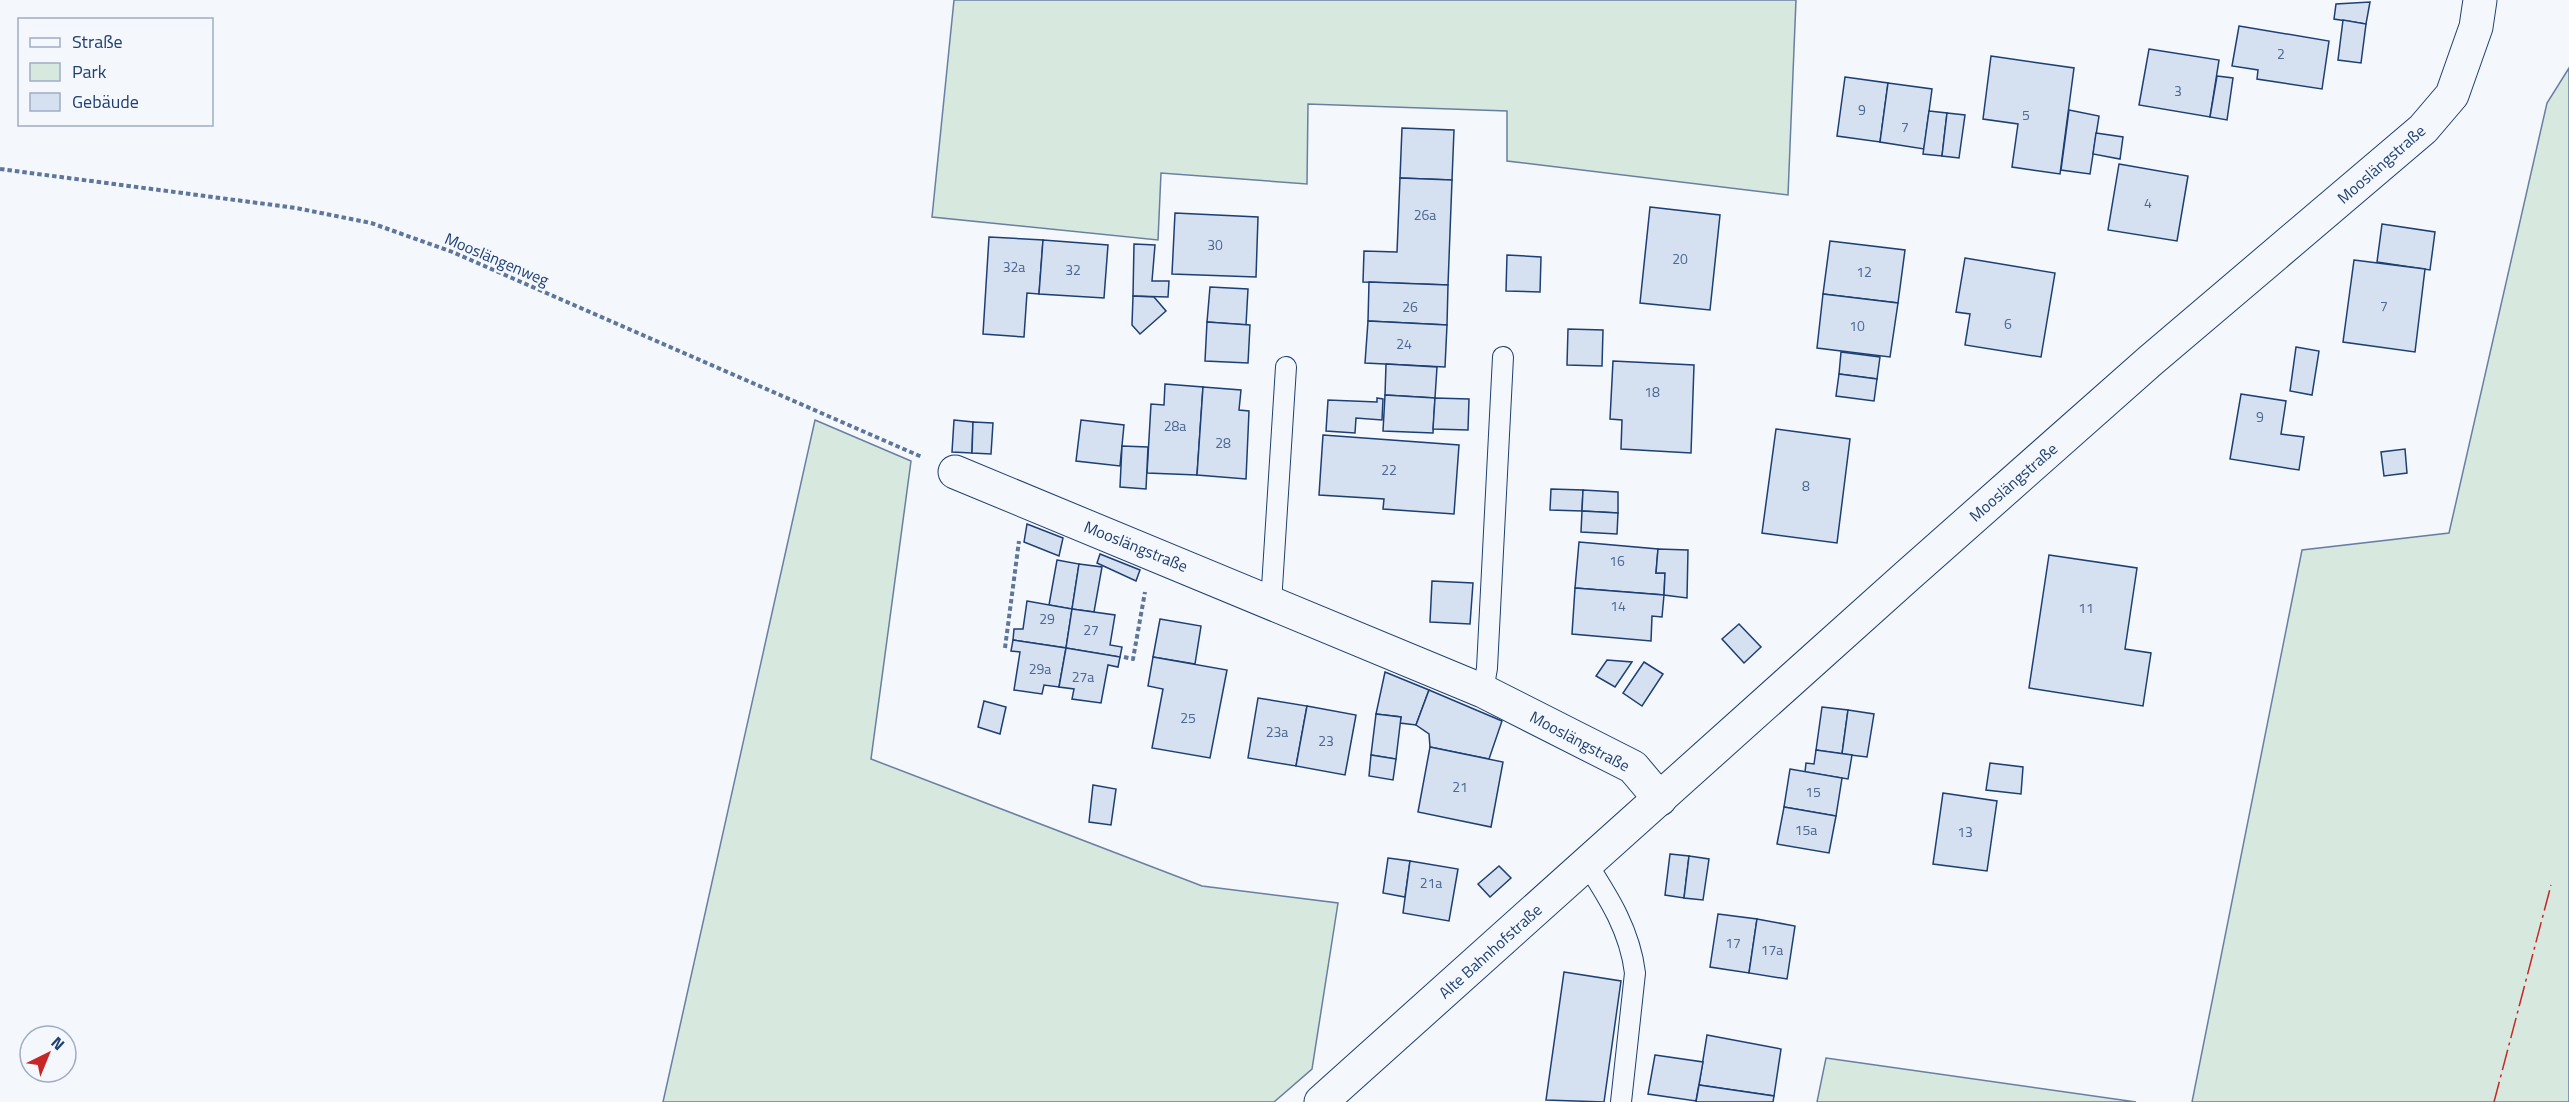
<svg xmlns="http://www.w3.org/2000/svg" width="2569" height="1102" viewBox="0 0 2569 1102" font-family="'Titillium Web',sans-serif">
<rect width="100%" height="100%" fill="#f4f7fb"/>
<g fill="#d7e8df" stroke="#687fa3" stroke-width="1.5">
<path d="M954,0H1796L1788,195L1507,161V111L1308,104L1307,184L1161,173L1158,240L932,217Z"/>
<path d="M2569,68V1102H2192L2302,550L2449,533L2547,103Z"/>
<path d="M815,420L911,461L871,759L1202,886L1338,903L1312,1069L1274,1102H663Z"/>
<path d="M1826,1058L2136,1102H1817Z"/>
</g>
<g fill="#d5e0f0" stroke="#1d3f73" stroke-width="1.5">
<path d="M2370,2L2366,24L2334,19L2336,4Z"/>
<path d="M2343,20L2366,24L2361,63L2338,60Z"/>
<path d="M2239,26L2329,41L2322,89L2257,79L2258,70L2232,66Z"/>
<path d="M2149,49L2219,60L2210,117L2139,105Z"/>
<path d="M1991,56L2074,68L2060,174L2012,167L2018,124L1983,119Z"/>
<path d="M2217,76L2233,78L2227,120L2210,117Z"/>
<path d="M1845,77L1888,83L1880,142L1837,136Z"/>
<path d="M1888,83L1932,89L1924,149L1880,142Z"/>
<path d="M2069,110L2099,116L2090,174L2061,170Z"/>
<path d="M1929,111L1947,113L1942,156L1923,154Z"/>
<path d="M1947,113L1965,115L1959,158L1942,156Z"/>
<path d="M1402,128L1454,130L1452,180L1400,178Z"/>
<path d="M2096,133L2123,137L2120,159L2093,154Z"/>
<path d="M2119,164L2188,176L2177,241L2108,230Z"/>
<path d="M1400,178L1452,180L1448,285L1363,282L1364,251L1397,252Z"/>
<path d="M1650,207L1720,215L1710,310L1640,303Z"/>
<path d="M1175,213L1258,217L1256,277L1172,274Z"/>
<path d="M2382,224L2435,232L2430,270L2377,262Z"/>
<path d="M989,237L1043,240L1039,294L1027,293L1024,337L983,334Z"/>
<path d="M1043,240L1108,245L1104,298L1039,294Z"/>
<path d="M1830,241L1905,250L1898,303L1823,294Z"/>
<path d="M1134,244L1155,245L1152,281H1169L1168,297L1133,296Z"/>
<path d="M1507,255L1541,257L1540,292L1506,291Z"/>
<path d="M1965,258L2055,273L2041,357L1965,345L1970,314L1956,312Z"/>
<path d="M2354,260L2425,269L2415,352L2343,342Z"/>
<path d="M1369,282L1448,285L1447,325L1368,321Z"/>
<path d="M1210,287L1248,289L1246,325L1207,322Z"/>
<path d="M1823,294L1898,303L1890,357L1817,348Z"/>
<path d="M1133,296L1154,297L1166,311L1140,334L1132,325Z"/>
<path d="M1368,321L1447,325L1445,367L1365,363Z"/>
<path d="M1207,322L1250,325L1248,363L1205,361Z"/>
<path d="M1568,329L1603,330L1602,366L1567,365Z"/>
<path d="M2296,347L2319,351L2312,395L2290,391Z"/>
<path d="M1841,352L1880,357L1877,379L1839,374Z"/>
<path d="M1613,361L1694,365L1691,453L1621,449L1622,420L1610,419Z"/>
<path d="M1386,364L1437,367L1435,398L1385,395Z"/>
<path d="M1839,374L1877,379L1874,401L1836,396Z"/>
<path d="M1165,384L1203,387L1197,475L1147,473L1151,404L1164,405Z"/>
<path d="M1203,387L1241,390L1239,410L1249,411L1246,479L1197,475Z"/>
<path d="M2241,394L2286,401L2281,434L2304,437L2299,470L2230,459Z"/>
<path d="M1385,395L1435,398L1433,433L1383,431Z"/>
<path d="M1377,398L1383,399L1382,420L1356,418L1355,433L1326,431L1328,400L1377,402Z"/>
<path d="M1435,398L1469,399L1468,430L1433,429Z"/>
<path d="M954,420L973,422L972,453L952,452Z"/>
<path d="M1081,420L1124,425L1120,466L1076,461Z"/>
<path d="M973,422L993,423L991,454L972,453Z"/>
<path d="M1776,429L1850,439L1837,543L1762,533Z"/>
<path d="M1323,435L1459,445L1454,514L1383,509L1384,499L1319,495Z"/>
<path d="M1122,446L1148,447L1146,489L1120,487Z"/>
<path d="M2405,449L2407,473L2384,476L2381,452Z"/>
<path d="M1551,489L1583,490L1582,511L1550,510Z"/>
<path d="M1583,490L1618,492V513L1582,511Z"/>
<path d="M1582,511L1618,513L1617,534L1581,532Z"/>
<path d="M1027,524L1063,538L1059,556L1024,542Z"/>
<path d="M1579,542L1658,549L1656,573H1665L1664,595L1575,588Z"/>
<path d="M1658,549L1688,550L1687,598L1664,595L1665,573H1656Z"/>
<path d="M1100,554L1140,570L1136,581L1097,563Z"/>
<path d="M2049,555L2137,568L2125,649L2151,653L2143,706L2029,688Z"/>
<path d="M1057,560L1079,564L1072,609L1049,605Z"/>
<path d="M1079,564L1102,567L1094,612L1072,609Z"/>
<path d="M1432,581L1473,583L1470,624L1430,622Z"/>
<path d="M1575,588L1664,595L1662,617L1652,616L1651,641L1572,634Z"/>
<path d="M1027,601L1072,609L1066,648L1013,640L1014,629H1023Z"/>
<path d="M1072,609L1115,615L1110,645L1122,647L1120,657L1066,648Z"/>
<path d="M1160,619L1201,626L1195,664L1153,657Z"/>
<path d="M1739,624L1761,647L1744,663L1722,639Z"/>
<path d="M1013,640L1066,648L1059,687L1044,685L1042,694L1014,690L1020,652L1011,651Z"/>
<path d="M1066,648L1120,657L1118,667L1108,665L1101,703L1072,699L1074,689L1059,687Z"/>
<path d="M1153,657L1227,670L1210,758L1152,748L1163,689L1148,686Z"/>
<path d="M1607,660L1632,662L1615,687L1596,676Z"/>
<path d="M1644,662L1663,674L1642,706L1623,693Z"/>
<path d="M1385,672L1429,690L1416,725L1400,723L1401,717L1376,714Z"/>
<path d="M1429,690L1502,721L1489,759L1430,747L1429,734L1416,725Z"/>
<path d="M1258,698L1307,706L1296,766L1248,758Z"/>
<path d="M984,701L1006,707L1000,734L978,727Z"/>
<path d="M1307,706L1356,715L1345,775L1296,766Z"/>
<path d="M1822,707L1848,710L1842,754L1816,750Z"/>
<path d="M1848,710L1874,714L1867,757L1842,754Z"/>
<path d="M1376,714L1401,717L1396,759L1371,755Z"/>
<path d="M1430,747L1503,762L1491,827L1418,812Z"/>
<path d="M1816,750L1852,755L1848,779L1805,772L1806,763L1814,764Z"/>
<path d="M1371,755L1396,759L1393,780L1369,776Z"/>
<path d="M1990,763L2023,767L2021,794L1986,790Z"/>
<path d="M1790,769L1842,778L1836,816L1784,807Z"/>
<path d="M1093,785L1116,789L1111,825L1089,822Z"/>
<path d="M1943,793L1997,801L1987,871L1933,864Z"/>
<path d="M1784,807L1836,816L1829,853L1777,844Z"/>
<path d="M1670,854L1689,856L1684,898L1665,895Z"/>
<path d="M1689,856L1709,859L1703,900L1684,898Z"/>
<path d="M1388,858L1410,861L1405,897L1383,893Z"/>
<path d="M1410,861L1458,869L1449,921L1403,913Z"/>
<path d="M1499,866L1511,878L1490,897L1478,884Z"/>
<path d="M1718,914L1757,919L1749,973L1710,967Z"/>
<path d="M1757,919L1795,926L1787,979L1749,973Z"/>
<path d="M1564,972L1621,981L1604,1102L1546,1100Z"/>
<path d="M1707,1035L1781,1049L1774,1096L1699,1085Z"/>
<path d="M1655,1055L1703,1062L1696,1101L1648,1094Z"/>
<path d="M1699,1085L1774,1096L1773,1102H1696Z"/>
</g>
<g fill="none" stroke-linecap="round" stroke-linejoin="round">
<g stroke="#1d3f73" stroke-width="22">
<g id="service">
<path d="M1271,603L1286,367"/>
<path d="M1483,691L1487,668L1503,357"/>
<path d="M1587,864C1609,898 1630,931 1635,973L1621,1102"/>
</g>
</g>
<g stroke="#1d3f73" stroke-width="35">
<g id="minor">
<path d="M955,472L1483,691L1633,767L1660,799"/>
<path d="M1321,1102L1906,577L2150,361L2423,129L2452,95L2476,27L2480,0"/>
</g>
</g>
<g stroke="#5e769c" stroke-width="4" stroke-dasharray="4.5 3" stroke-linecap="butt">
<path d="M0,169L296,208L371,223L450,251L922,457"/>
<path d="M1005,648L1019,541"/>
<path d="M1124,657L1133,659L1145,592"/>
</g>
<use href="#service" stroke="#f4f7fb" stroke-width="20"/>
<use href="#minor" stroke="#f4f7fb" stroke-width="33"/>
<path stroke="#c62828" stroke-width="1.5" stroke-dasharray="21 4.5 3 4.5" stroke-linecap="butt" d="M2494,1102L2551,885"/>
</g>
<g text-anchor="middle" stroke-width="4.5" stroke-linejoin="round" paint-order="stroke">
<g font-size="14" fill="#4b6792">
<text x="2281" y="59">2</text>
<text x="2178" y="96">3</text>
<text x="1862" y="115">9</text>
<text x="2026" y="120">5</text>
<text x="1905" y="132">7</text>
<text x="2148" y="208">4</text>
<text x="1425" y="220">26a</text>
<text x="1215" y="250">30</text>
<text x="1680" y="264">20</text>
<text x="1014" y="272">32a</text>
<text x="1073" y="275">32</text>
<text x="1864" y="277">12</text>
<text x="2384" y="311">7</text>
<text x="1410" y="312">26</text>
<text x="2008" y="329">6</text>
<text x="1857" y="331">10</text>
<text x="1404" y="349">24</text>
<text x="1652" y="397">18</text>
<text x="2260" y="422">9</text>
<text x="1175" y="431">28a</text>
<text x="1223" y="448">28</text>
<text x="1389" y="475">22</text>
<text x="1806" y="491">8</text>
<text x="1617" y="566">16</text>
<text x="1618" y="611">14</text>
<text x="2086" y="613">11</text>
<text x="1047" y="624">29</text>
<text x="1091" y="635">27</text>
<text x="1040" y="674">29a</text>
<text x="1083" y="682">27a</text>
<text x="1188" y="723">25</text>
<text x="1277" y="737">23a</text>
<text x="1326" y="746">23</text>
<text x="1460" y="792">21</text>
<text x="1813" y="797">15</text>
<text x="1806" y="835">15a</text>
<text x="1965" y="837">13</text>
<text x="1431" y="888">21a</text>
<text x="1733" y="948">17</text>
<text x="1772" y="955">17a</text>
</g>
<g font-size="16" fill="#1d3f73" stroke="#f4f7fb">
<text transform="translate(2381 164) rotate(-41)" y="6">Mooslängstraße</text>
<text transform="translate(497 259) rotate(23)" y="6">Mooslängenweg</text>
<text transform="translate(2013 482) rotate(-41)" y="6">Mooslängstraße</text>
<text transform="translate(1136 546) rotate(22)" y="6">Mooslängstraße</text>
<text transform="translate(1580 741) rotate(28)" y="6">Mooslängstraße</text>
<text transform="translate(1490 951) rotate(-42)" y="6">Alte Bahnhofstraße</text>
</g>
</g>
<rect x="18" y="18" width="195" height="108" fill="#f4f7fb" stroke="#9eadc5" stroke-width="1.5"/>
<rect x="30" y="38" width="30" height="9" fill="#f4f7fb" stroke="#9eadc5" stroke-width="1.5"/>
<text x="72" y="48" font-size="18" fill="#1d3f73">Straße</text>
<rect x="30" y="63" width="30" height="18" fill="#d7e8df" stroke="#9eadc5" stroke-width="1.5"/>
<text x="72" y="78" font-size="18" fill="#1d3f73">Park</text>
<rect x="30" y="93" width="30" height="18" fill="#d5e0f0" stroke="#9eadc5" stroke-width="1.5"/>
<text x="72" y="108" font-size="18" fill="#1d3f73">Gebäude</text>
<g transform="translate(48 1054) rotate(43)"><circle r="28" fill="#f4f7fb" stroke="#9eadc5" stroke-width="1.5"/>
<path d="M0-4.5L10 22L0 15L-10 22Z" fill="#c62828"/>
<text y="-9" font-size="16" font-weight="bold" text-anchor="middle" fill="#1d3f73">N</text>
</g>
</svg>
